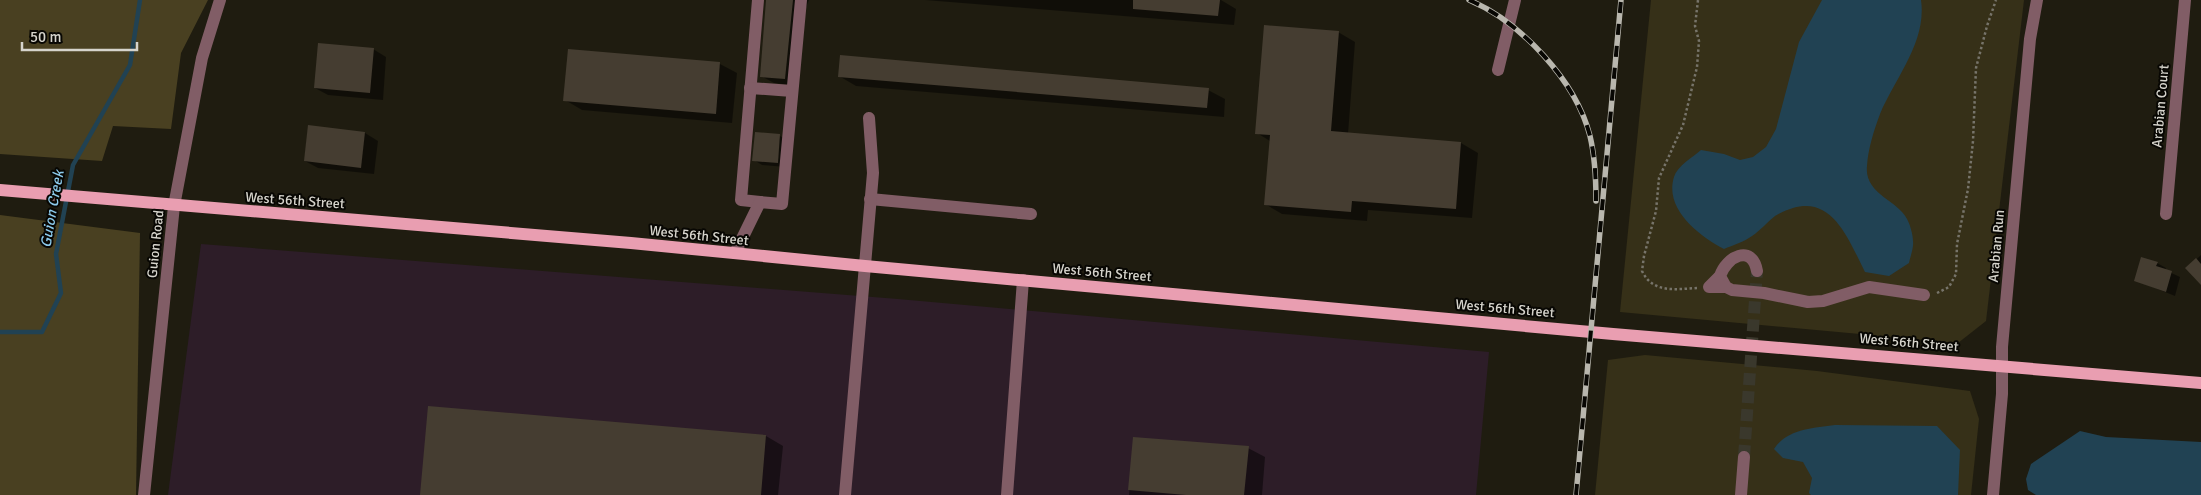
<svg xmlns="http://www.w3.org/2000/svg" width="2201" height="495" viewBox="0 0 2201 495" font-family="Signika,sans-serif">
<rect width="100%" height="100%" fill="#1f1c10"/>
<path fill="#2d1d28" d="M201,244L898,299L1489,352L1476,495H168Z"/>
<g fill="#363018">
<path d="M1651,0H2024L1986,321L1958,343L1620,312Z"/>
<path d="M1645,355L1817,371L1970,391L1979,419L1971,495H1595L1608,360Z"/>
</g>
<g fill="#494021">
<path d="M0,0H208L181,53L171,129L113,126L102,161L0,154Z"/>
<path d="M0,215L140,233L136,495H0Z"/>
</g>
<g fill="#214253">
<path d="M1822,0H1921C1927,42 1895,78 1880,114C1874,130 1868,149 1867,166C1864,194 1898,200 1907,219C1910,224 1913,235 1913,241C1914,248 1910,257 1909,263L1889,276L1865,272C1845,232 1828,185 1775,216C1767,222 1760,231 1752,236C1744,242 1733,245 1724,249C1699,236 1664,209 1674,177C1677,166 1693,157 1701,150L1724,154L1740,160L1753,157L1766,147L1776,129L1799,42Z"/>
<path d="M1835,425L1937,426L1960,450L1958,495H1811L1809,493L1812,478L1803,462L1783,458L1774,449C1787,429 1813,428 1835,425Z"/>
<path d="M2080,431L2106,437L2201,442V495H2036L2028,490L2026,479L2031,464Z"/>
</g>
<g fill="#0007">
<path d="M767,0H809L806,7L798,86L774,83L761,76Z"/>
<path d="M925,0H1221L1236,9L1234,25Z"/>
<path d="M1338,32L1355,42L1348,134L1461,143L1478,153L1472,218L1368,210L1367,221L1282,214L1265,204L1270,141L1257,133Z"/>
<path d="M373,49L386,57L383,100L328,95L315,88Z"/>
<path d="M720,64L737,73L732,123L582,110L565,100Z"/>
<path d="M839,76L1208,90L1225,99L1224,117L856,86Z"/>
<path d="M309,127L365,133L378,141L374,174L318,168L305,161Z"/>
<path d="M756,133L780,136L789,141L786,167L762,165L754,160Z"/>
<path d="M2201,255V283L2187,268Z"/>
<path d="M2157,263L2166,268L2165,270L2180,277L2175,296L2135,280Z"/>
<path d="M766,436L783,446L778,495H421Z"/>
<path d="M1134,438L1248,448L1265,457L1262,495H1129Z"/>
</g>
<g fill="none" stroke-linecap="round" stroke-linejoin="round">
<path stroke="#214253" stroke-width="4.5" d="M0,332H42L61,293L56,254L73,165L130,65L140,0"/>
</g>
<g fill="#453d31">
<path d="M766,0H793L785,79L760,77Z"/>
<path d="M1133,0H1220L1218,16L1133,9Z"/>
<path d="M1264,25L1339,31L1331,131L1461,142L1456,209L1352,201L1351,212L1264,205L1270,135L1255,134Z"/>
<path d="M318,43L374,48L370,93L314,88Z"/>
<path d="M568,49L720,62L716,114L563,101Z"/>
<path d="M840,55L1209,88L1207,108L838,77Z"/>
<path d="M308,125L365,132L361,168L304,161Z"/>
<path d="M755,132L780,134L778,163L752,161Z"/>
<path d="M2141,257L2158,262L2156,266L2172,271L2166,292L2134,281Z"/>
<path d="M2196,258L2201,264V285L2185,268Z"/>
<path d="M428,406L766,435L761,495H420Z"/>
<path d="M1133,437L1249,446L1244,495H1186L1128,490Z"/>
</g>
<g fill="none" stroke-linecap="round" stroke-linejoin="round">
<path stroke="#3a382c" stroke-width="12" stroke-dasharray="12 6" stroke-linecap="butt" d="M1744,457L1757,271"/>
<g stroke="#77746a" stroke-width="2.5" stroke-dasharray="2.5 2.5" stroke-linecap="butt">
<path d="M1697,288C1676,289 1653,294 1642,271L1644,256L1656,211L1659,178L1683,125L1697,67L1699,41L1695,26L1698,0"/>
<path d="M1937,293L1949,287L1956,274L1957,244L1968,189L1973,141L1976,68L1987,26L1996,0"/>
</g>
<g stroke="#815d66" stroke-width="12">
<path d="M758,0L741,200L760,202"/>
<path d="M1498,70L1515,0"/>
<path d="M750,88L792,91"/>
<path d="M870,199L1031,214"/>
<path d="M2166,214L2185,0"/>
<path d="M735,253L760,202L782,204L801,0"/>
<path d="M1757,271C1752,243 1726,257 1720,276L1726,287L1732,290L1764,293L1808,302L1823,301L1869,287L1924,295"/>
<path d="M1720,276L1709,287H1726"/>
<path d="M144,495L174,206L202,58L220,0"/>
<path d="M845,495L873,173L869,118"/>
<path d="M1007,495L1023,280"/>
<path d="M1741,495L1744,457"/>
<path d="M1993,495L2002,394V347L2030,39L2037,0"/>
</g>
<path stroke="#e99eb1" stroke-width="12" d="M0,190L631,243L865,266L1613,334L2201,383"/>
<g stroke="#b9b7ae" stroke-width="5.5">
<g id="rail">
<path d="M1469,0C1521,22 1576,81 1590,136C1595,157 1596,179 1596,201"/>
<path d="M1576,495L1621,0"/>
</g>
</g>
<use href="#rail" stroke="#080703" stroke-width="4" stroke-dasharray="11" stroke-linecap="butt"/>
</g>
<g text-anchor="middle" stroke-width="4" stroke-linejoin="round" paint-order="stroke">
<g font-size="14" fill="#d6d4cc" stroke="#080703">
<text transform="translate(2160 106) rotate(-85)" y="5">Arabian Court</text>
<text transform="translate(295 200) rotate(4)" y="5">West 56th Street</text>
<text transform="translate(699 235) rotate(6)" y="5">West 56th Street</text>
<text transform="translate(155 244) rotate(-84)" y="5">Guion Road</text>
<text transform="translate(1996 246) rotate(-85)" y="5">Arabian Run</text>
<text transform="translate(1102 272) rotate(5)" y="5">West 56th Street</text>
<text transform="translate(1505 308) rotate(5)" y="5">West 56th Street</text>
<text transform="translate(1909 342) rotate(5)" y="5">West 56th Street</text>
</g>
<g font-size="15" font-style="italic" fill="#8ccaeb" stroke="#080703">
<text transform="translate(52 209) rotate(-80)" y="5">Guion Creek</text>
</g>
</g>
<path d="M22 42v8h115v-8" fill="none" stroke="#d6d4cc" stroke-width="2.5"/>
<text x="30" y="42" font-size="15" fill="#d6d4cc" stroke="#080703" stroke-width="4" paint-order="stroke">50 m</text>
</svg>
